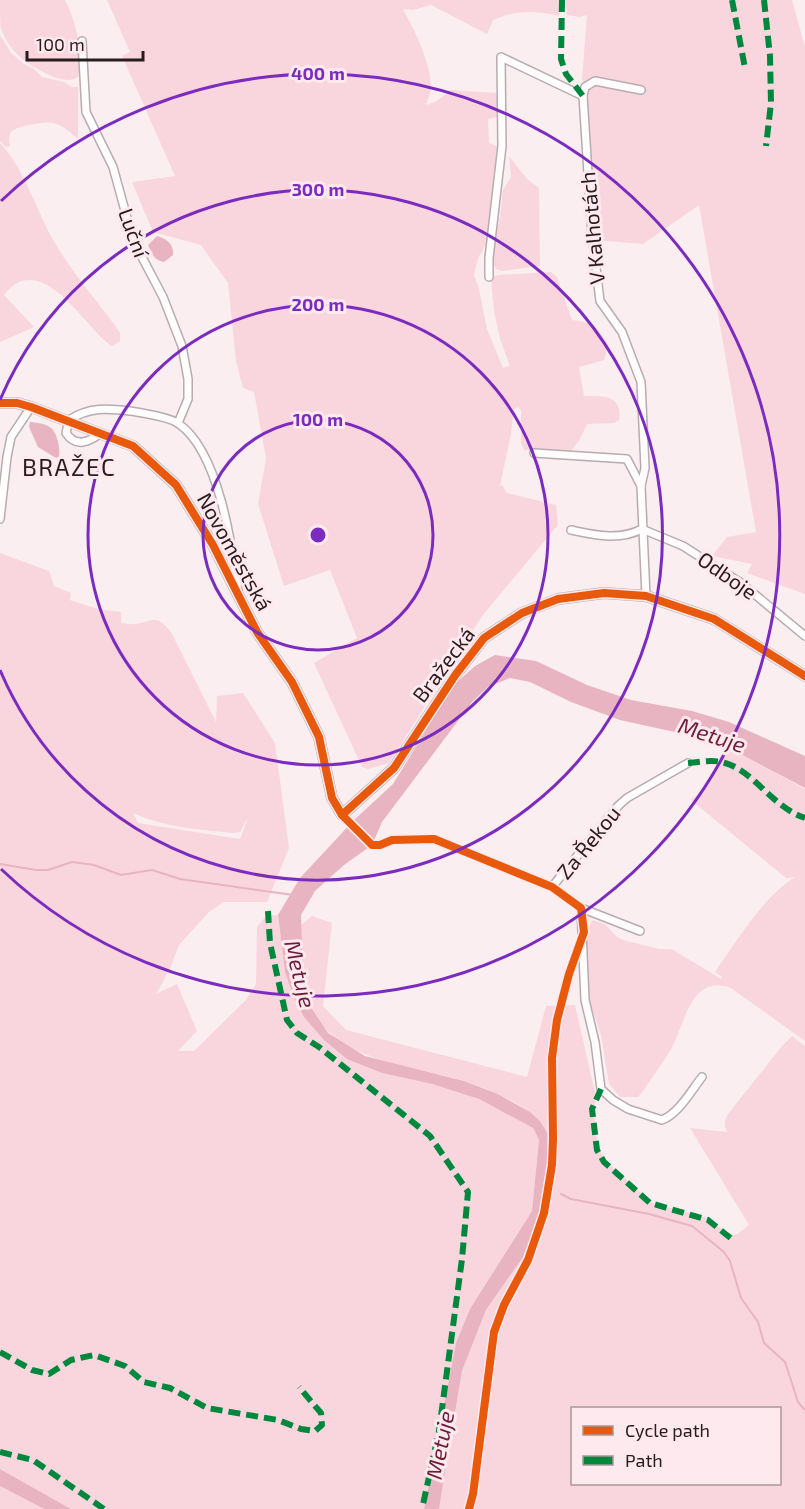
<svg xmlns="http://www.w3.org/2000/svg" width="805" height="1509" viewBox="0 0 805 1509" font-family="'Exo 2',sans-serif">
<rect width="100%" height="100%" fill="#faeef1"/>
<g fill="#f9d6de" fill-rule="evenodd">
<path d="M0,0H65C76,21 84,54 78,77C65,88 30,66 19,56C12,50 4,37 1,29C0,21 0,9 0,0Z"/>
<path d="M107,0H561L559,16C535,10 516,10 493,20L487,34L431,5L413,10L403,9C415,31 430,61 431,86C431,92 428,99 426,105L435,102L451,90L497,93V117L488,119L489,143L497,146L495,185L485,246L478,258L474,275L479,289L487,329L503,368L510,366L500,339L494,311L491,280L494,276L499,275L551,272L557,277L572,320C592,322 600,328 608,346L604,360L579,367L584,396C602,396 623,394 619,420L614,423L587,424L579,441L569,453L524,450L521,443V410L518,407L514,409L511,434L500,486L502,485L507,493L556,505L558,525L482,616L389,763L368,769L362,767L314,663L357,638L330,570L284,586L258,504L266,458L254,392L243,388L236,361L228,283L201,245L153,232L132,182L175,176L122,56L130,52Z"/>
<path d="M566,0H792L805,47V594L747,573L752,564L712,556L727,537L756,532L699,205L643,244L593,240L587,89L582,79L587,15L579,17L567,15Z"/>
<path d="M0,35L11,53L24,64L33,68L42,77L64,82L72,87H78V139C70,133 63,125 53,123C46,121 16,126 11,132C8,137 9,141 10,146L6,147L0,141Z"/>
<path d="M0,143C26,171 36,211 55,243C73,275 99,302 120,333V341L112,346C89,332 56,271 22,281C15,282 8,290 4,295L34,327L0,342Z"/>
<path d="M509,156L527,179L539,188L540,266L502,271L496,269L494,265L492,248L500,217L503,190L511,177Z"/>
<path d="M0,553L49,571L54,586L71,593L70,600L98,609L121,612V623C125,623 131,625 136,624C154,621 156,614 171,632L216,722L217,696L243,693L275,743L289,848L267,902H224L209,912L179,945L170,969L156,994L177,984L197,1031L178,1051H194L246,1000L256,984L257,927L266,916L278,915L285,972L304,1017L382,1073L432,1084L479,1099L533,1128L539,1140L532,1211L513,1241L456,1343L424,1509H71L0,1469ZM133,813C163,827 201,830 233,833L240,832L247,819V821L240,839L138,823Z"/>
<path d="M727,747L805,789V1041L731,988C691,973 685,1024 671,1049C663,1063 652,1077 643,1091L638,1097H620L609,1084L601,1035L586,991L587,934L592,920L605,924L617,937L623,940L659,949H672L721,979L722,977L715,972C737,941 762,898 795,877L786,878L691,800L707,787Z"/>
<path d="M312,916L332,923L323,1006L346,1030L527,1077L546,1006L575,1005L596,1097L594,1116L598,1148L607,1162L652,1203L708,1218L728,1234L736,1235L749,1225L690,1128L727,1132C724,1125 724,1121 728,1114L782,1046L792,1036L805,1046V1509H439L462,1371L486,1310L523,1257L542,1212L540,1121C519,1101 491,1090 464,1081C413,1065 335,1062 310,1006C300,983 301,949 301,925ZM572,1408H780V1484H572Z"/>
<path d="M0,1486L38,1506L44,1509H0Z"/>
</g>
<g fill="#e9b4c1">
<path d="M157,236C167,239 174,244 173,255L164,262C154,260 152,254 148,245Z"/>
<path d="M30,422C47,424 54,425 58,442C59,448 60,451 59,457L56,458L38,447L29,427Z"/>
<path d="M495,655L536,661L587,685L631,700L692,711L729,722L805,756V788L727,747L693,736L620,720L571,702L530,682L510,678L488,687L473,701L382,822L372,845L344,865L315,891L301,915L303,976L310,1006L328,1033L365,1056L464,1081L498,1094L530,1112L540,1121L549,1136L550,1159L542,1212L523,1257L486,1310L462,1371L439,1509H424L456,1343L470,1309L532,1211L539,1140L533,1128L479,1099L432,1084L382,1073L347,1059L324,1040L304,1017L295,1000L285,972L278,915L300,878L353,821L393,784L454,685L475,666Z"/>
<path d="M0,1469L71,1509H44L0,1486Z"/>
</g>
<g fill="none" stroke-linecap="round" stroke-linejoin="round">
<g stroke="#e9b4c1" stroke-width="2">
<path d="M0,864L36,870H48L72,862L94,865L121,875L152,870L180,879L293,895"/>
<path d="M561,1194L571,1199L649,1214L692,1226L724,1252L730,1261L741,1298L758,1322L764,1343L785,1362L798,1402L805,1410"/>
</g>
<g stroke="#b7acaf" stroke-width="10">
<g id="minor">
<path d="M82,41L86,112L113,167L133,240L163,297L182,346L188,379V399L178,423"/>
<path d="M641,90L595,81L585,87L583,96L592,235L600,301L622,332L641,382L645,468L641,486L646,596"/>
<path d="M489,277V258L502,146L501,57L583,96"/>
<path d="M101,433C89,442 76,448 66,433L69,420C89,407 107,408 130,411C143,413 170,417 179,424C219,452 232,546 238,591"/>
<path d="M534,453L627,459L641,486"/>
<path d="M0,519L7,457L11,437L31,407"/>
<path d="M571,530C595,535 619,541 642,529L683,546L741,583L805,636"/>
<path d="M342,815L372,845H380L392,840L434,839L552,887L581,908L585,1000L595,1042L601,1089L613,1100L628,1109L662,1120C679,1113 691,1091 702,1077"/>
<path d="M552,887L618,806L627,798L688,763"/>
<path d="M581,908L640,931"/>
</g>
</g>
<g stroke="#b7acaf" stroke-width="12">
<path id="tertiary" d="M0,403H17L31,407L133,446L176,485L213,545L257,632L292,682L319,737L332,798L342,815L394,768L456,674L484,638L522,613L558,599L604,593L646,596L714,619L805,676"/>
</g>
<use href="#minor" stroke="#fefcfd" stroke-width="7"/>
<use href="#tertiary" stroke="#fefcfd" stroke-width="9"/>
<g stroke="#00873e" stroke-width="6" stroke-dasharray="12 6" stroke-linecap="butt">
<path d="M562,0L561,59L566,74L583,96"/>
<path d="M732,0L745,68"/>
<path d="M764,0L770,56L771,103L766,146"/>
<path d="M688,763C700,762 713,759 725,763C754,771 772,807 805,818"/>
<path d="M268,911L270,943L287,1020L297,1033L319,1047L430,1136L468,1192L462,1259L439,1431L422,1509"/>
<path d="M601,1089L592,1109L597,1150L604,1162L650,1203L708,1220L733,1240"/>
<path d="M0,1352L32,1370L49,1374L71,1360L94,1355L125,1366L144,1382L170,1388L207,1408L278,1420L301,1429L315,1431L322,1425L321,1413L299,1387"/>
<path d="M0,1452L33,1460L104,1509"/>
</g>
<g stroke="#feeaee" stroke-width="11">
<g id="cycleway">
<path d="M0,403H17L31,407L133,446L176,485L213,545L257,632L292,682L319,737L332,798L342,815L372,845H380L392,840L434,839L552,887L581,908L584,932L569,974L557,1020L552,1058L553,1139L552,1165L544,1213L528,1260L504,1305L494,1332L473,1494L469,1509"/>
<path d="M342,815L394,768L456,674L484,638L522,613L558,599L604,593L646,596L714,619L805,676"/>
</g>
</g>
<use href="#cycleway" stroke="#e8590c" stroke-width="8"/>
</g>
<g fill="none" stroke="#7b2cbf" stroke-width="3">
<circle cx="318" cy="535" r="115"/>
<circle cx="318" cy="535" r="230"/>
<path d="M0 400A345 345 0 1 1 0 670"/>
<path d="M1 201A461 461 0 1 1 1 869"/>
</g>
<g text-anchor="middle" stroke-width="6" stroke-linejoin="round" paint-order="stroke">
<g font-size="21" fill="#281c1f" stroke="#feeaee">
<text transform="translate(593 228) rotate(-95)" y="7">V Kalhotách</text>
<text transform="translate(133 233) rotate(70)" y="7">Luční</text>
<text transform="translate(234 552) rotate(61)" y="7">Novoměstská</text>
<text transform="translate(727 576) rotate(35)" y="7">Odboje</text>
<text transform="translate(444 665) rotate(-53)" y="7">Bražecká</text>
<text transform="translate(589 843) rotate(-51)" y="7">Za Řekou</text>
</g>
<g font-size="22" font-style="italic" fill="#6e1c3a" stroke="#feeaee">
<text transform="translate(712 735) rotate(18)" y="8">Metuje</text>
<text transform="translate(300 974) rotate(76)" y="8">Metuje</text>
<text transform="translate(440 1445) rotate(-79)" y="8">Metuje</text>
</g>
<g font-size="24" letter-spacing="1.5" fill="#281c1f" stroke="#feeaee">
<text x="69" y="476">BRAŽEC</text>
</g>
</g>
<circle cx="318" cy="535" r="9" fill="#7b2cbf" stroke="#feeaee" stroke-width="3"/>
<g font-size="18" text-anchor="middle" font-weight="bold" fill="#7b2cbf" stroke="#feeaee" stroke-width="6" stroke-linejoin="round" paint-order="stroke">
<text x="318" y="80">400 m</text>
<text x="318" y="196">300 m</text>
<text x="318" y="311">200 m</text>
<text x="318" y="426">100 m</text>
</g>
<rect x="571" y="1407" width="210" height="78" fill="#feeaee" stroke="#a8989b" stroke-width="1.5"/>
<rect x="583" y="1426" width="30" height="9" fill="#e8590c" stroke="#a8989b" stroke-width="1.5"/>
<text x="625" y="1437" font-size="18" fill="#281c1f">Cycle path</text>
<rect x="583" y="1456" width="30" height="9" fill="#00873e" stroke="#a8989b" stroke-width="1.5"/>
<text x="625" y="1467" font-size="18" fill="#281c1f">Path</text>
<path d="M27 51v9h116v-9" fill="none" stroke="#281c1f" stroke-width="3"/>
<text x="36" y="51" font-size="18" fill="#281c1f" stroke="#feeaee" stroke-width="4.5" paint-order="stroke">100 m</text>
</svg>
